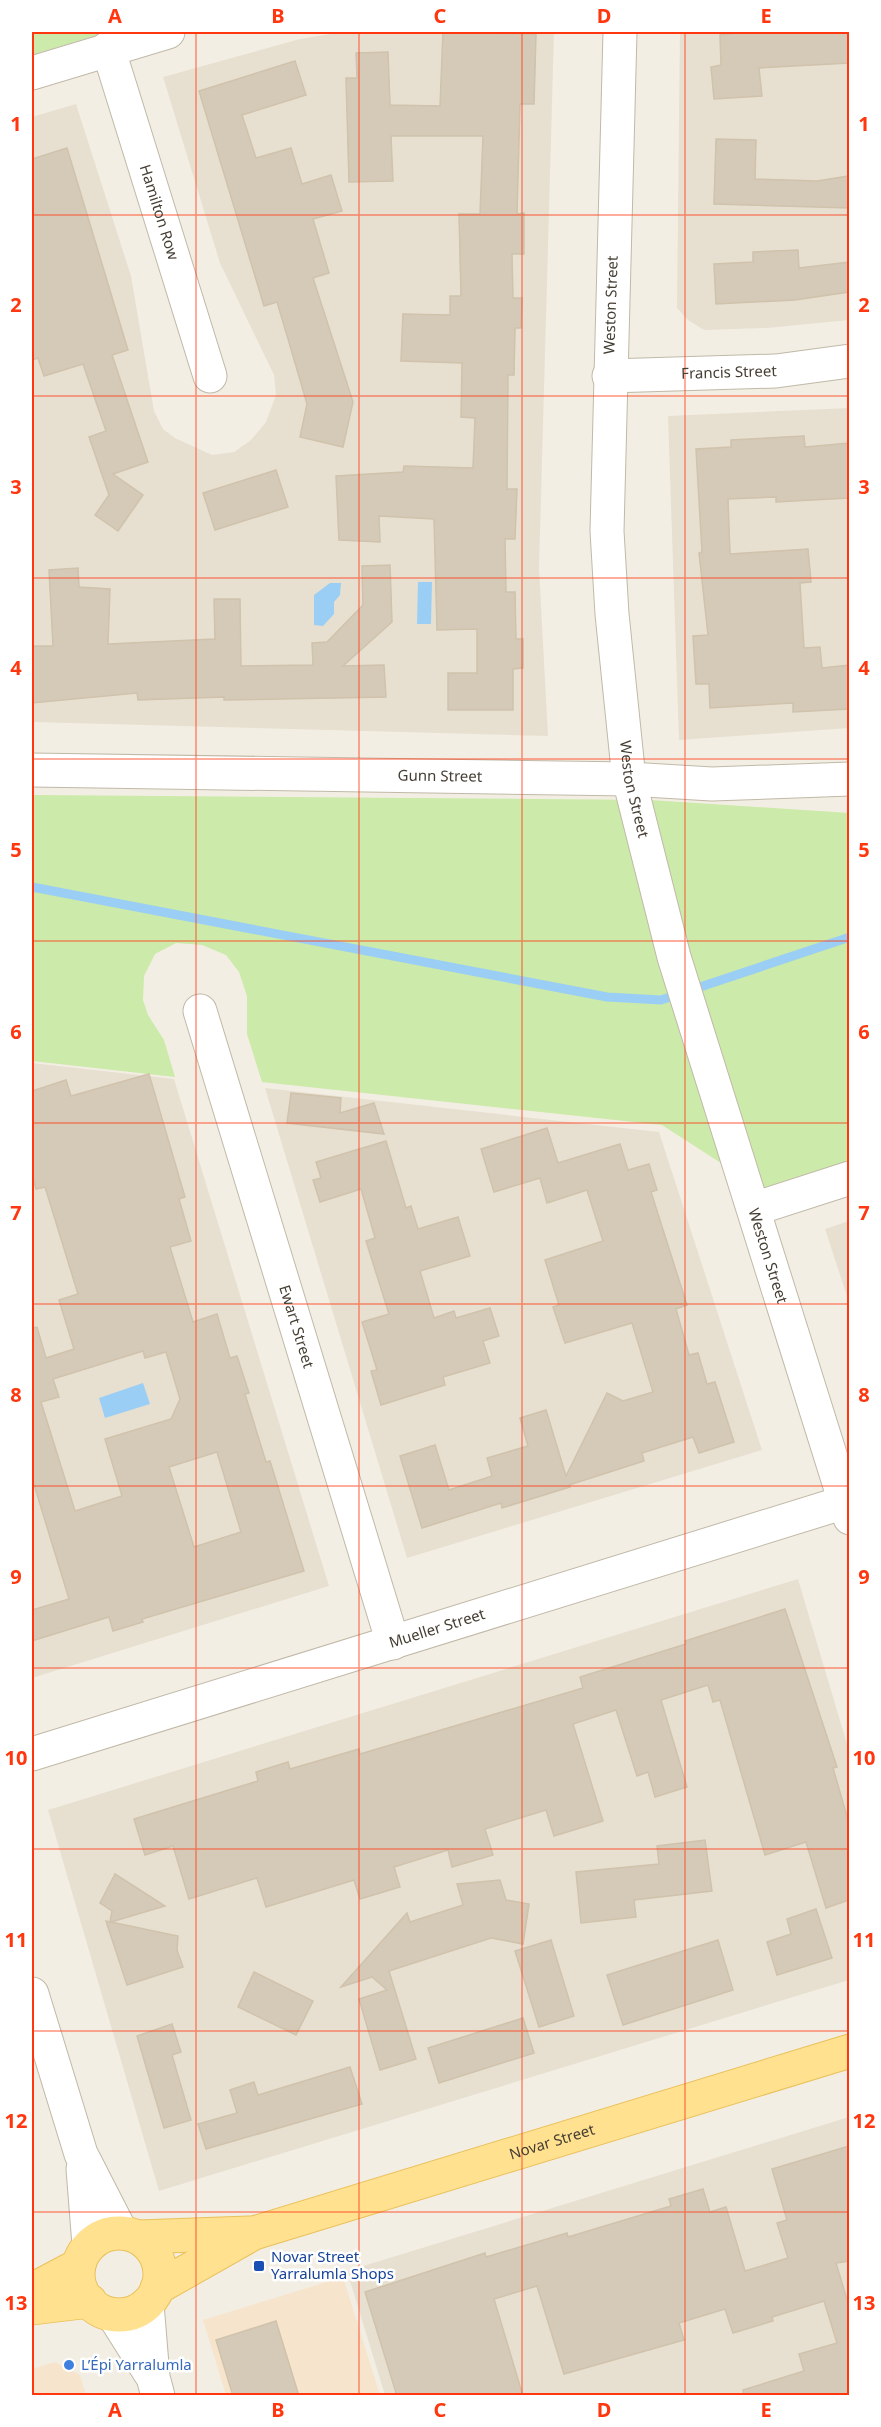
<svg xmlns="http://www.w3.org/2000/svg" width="881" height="2427" viewBox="0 0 881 2427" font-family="'Noto Sans',sans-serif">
<rect width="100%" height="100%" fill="#f3eee3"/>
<g fill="#e7e0d1">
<path d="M343,32H554L539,568L548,736L32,722V117L76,104L131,276L154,411L163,429L175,438L212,455L234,452L251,440L266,422L276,395L274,375L220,263L163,77L300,39Z"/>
<path d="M680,32H849V320L767,328L704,330L688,320L677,308Z"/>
<path d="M849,408V728L679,740L668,416Z"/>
<path d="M32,1063L174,1079L329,1586L32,1678Z"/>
<path d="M265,1088L659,1132L762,1450L407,1558Z"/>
<path d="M849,1221H850L849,1302L825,1229Z"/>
<path d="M798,1579L849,1751V1980L159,2191L48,1810Z"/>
<path d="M849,2117V2395H385L347,2271Z"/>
</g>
<g fill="#f6e5cc">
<path d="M343,2277L380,2395H226L203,2320Z"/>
<path d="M55,2362L80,2375L86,2395H32V2369Z"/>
</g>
<g fill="#cceaa9">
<path d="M32,32H108L32,55Z"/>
<path d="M32,795L650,800L849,813V1165L766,1192L662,1125L262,1082L247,1034V996L239,972L226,955L202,945L176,943L155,954L144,976L143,1000L148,1015L164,1040L175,1077L32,1061Z"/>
</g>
<g fill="#9bcef4">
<path d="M418,582H432L431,624H417Z"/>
<path d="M330,583H341L340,595L334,602V614L323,626L314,625V595Z"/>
<path d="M143,1383L150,1404L105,1418L99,1398Z"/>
</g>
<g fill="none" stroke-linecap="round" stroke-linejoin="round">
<path stroke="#9bcef4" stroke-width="9" d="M32,887L607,997L661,1000L850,937"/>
</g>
<g fill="#d5cab8" stroke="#d0c2ab" stroke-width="1.5" fill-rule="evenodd">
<path d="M443,32L536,34L534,104H520L517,214L524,213V254H512L513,298H522L521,328H515L514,375H508L507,489H517L515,539H505L506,592H515L516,639H523V668L513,669V710H448V673H477V629L437,630L434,519L379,516L380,542L339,540L336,476L403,472L404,466L473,468L475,418L461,417L462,363L401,361L403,314L450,315V296H461L459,214H480L483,136H391L393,181L349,182L346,78H357L356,53L388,52L390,105L440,106Z"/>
<path d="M745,32H849V63L759,68L762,96L714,99L711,67L721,65L720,35Z"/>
<path d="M295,61L306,95L242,115L256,158L291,148L302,184L331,175L342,211L313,219L329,273L313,278L353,402L343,447L300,437L307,404L291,349L277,302L264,306L199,91Z"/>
<path d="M716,139L756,140L755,179L817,181L849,176V208L714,204Z"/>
<path d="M67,148L128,350L112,355L148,462L113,474L143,495L118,531L95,515L109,495L89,437L106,431L83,364L44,376L38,358L32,360V159Z"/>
<path d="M798,250L799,268L849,262V292L795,300L716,304L714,264L753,262V252Z"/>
<path d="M804,436L805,447L849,443V498L776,502V497L728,499L730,554L808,549L811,582L800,583L804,648L820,647L822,668L849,665V709L793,712V703L710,708L709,684H696L693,636L708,635L699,553L702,552L696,449L731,447V440Z"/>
<path d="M276,470L288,507L215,530L203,493Z"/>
<path d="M390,565L392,622L343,666L384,665L386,697L224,700V697L138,700L137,693L32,703V646H53L49,570L78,568L79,587L110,589L108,644L215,639L214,599H240L241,666L313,665L312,643L327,642L363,605L362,566Z"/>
<path d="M149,1074L185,1197L179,1199L191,1241L170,1247L193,1322L217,1314L230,1358L237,1356L249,1393L245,1394L266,1462L270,1461L304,1571L142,1619L143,1622L113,1631L109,1617L32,1641V1610L69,1599L32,1478V1328L37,1327L46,1358L74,1349L59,1300L78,1294L45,1187L36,1189L32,1174V1091L66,1080L71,1096ZM143,1351L145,1358L166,1352L180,1399L171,1419L105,1439L122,1496L75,1511L41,1402L59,1397L53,1379ZM217,1452L241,1532L194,1547L169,1467Z"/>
<path d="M291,1093L341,1098L340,1113L374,1103L384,1134L287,1123Z"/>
<path d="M547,1128L558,1163L620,1144L628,1170L649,1164L657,1190L651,1192L687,1305L676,1309L689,1355L698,1353L707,1384L715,1382L734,1442L699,1453L693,1437L642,1453L644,1461L569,1485L570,1487L502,1508L501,1503L422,1528L400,1456L435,1445L449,1490L492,1476L487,1458L528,1446L520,1418L546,1410L566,1476L607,1393L623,1401L653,1392L632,1323L565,1343L553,1307L559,1305L545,1260L603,1241L587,1190L547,1203L540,1178L494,1192L481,1149Z"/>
<path d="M386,1141L406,1208L411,1206L418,1229L458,1217L470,1256L420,1271L434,1318L454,1311L456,1318L490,1308L499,1336L483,1341L490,1363L443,1377L445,1385L381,1405L371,1371L377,1370L362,1322L389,1314L366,1241L375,1238L361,1189L320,1202L313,1180L321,1178L316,1162Z"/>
<path d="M785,1609L837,1767L833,1768L849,1823V1900L826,1908L806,1842L765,1855L720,1700L713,1702L708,1685L661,1700L687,1787L655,1797L648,1772L637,1776L616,1710L573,1724L603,1821L554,1836L546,1810L485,1829L493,1855L452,1867L448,1850L394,1867L400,1887L360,1899L354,1880L266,1907L257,1878L189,1899L173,1846L145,1855L134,1819L258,1781L256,1772L288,1762L290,1769L359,1749L360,1754L583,1688L580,1677L686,1644L685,1641Z"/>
<path d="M705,1840L712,1891L634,1900L636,1917L581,1923L576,1872L659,1864L657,1846Z"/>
<path d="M115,1874L165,1906L111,1922L178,1936L177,1950L183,1967L127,1985L106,1921L110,1922L112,1911L100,1903Z"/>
<path d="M500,1880L506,1900L529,1904L523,1944L491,1938L389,1971L416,2059L380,2070L359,1999L387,1990L372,1977L341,1987L407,1913L410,1922L463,1905L457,1884Z"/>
<path d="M816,1909L832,1958L777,1975L767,1942L791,1934L787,1919Z"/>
<path d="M551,1940L574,2016L539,2027L515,1951Z"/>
<path d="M718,1940L733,1990L623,2025L607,1975Z"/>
<path d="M254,1972L313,2001L296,2035L238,2007Z"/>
<path d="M523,2018L534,2053L439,2083L428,2048Z"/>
<path d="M172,2024L181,2052L172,2055L191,2120L164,2128L137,2036Z"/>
<path d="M350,2067L362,2104L206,2149L198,2124L237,2113L230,2090L254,2082L258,2095Z"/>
<path d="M849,2146V2261L836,2263L849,2306V2396H744L743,2390L804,2371L799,2354L837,2343L824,2301L772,2317L773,2321L733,2333L725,2309L679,2323L684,2340L564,2374L537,2286L494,2299L523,2396H397L365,2292L485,2253L486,2257L567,2233L568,2237L671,2206L669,2199L703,2189L710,2212L726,2207L745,2271L788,2258L777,2223L787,2220L772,2169Z"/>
<path d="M276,2321L299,2396H233L216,2340Z"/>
</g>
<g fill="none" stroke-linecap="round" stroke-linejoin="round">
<g stroke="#c1b9a8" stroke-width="35">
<g id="minor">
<path id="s1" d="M620,32L607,531L612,614L629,779L674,957L850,1518"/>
<path id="s2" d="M108,48L210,376"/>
<path d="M32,73L168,32"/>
<path id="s3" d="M609,376L776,371L850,361"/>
<path id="s4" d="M32,770L629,779L712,784L850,779"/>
<path id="s5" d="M200,1011L393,1643"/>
<path d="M754,1209L850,1178"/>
<path id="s6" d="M32,1754L845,1502"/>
<path d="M32,1994L81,2154L121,2232"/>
<path d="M83,2169L89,2245"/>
<path d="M147,2304L153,2377L158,2396"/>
<path d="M114,2316L150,2373"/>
</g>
</g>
<g stroke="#eac15a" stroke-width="35">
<g id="major">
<circle cx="119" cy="2274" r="41"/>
<path d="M139,2237L249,2233"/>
<path id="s7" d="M157,2288L254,2233L850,2051"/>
<path d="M32,2290L79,2265"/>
<path d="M32,2308L90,2301"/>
</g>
</g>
<use href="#minor" stroke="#fff" stroke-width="33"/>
<use href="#major" stroke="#ffe190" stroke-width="33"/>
</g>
<path fill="none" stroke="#ff360e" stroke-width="1.5" stroke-opacity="0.55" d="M196,32V2396M359,32V2396M522,32V2396M685,32V2396M32,215H850M32,396H850M32,578H850M32,759H850M32,941H850M32,1123H850M32,1304H850M32,1486H850M32,1668H850M32,1849H850M32,2031H850M32,2212H850"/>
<rect fill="#1a4fb4" stroke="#fff" stroke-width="2" x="253" y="2260" width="12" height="12" rx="3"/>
<circle fill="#3f7fe0" stroke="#fff" stroke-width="2" cx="69" cy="2365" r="6"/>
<g text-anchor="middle" stroke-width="5" stroke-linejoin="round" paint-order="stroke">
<g font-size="15" fill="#453e33" stroke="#fff">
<text dy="5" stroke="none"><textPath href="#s2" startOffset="172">Hamilton Row</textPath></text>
<text transform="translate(611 305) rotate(-88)" y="5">Weston Street</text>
<text dy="5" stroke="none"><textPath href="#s3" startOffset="120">Francis Street</textPath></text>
<text dy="5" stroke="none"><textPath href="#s4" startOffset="408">Gunn Street</textPath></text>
<text dy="5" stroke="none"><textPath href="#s1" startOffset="759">Weston Street</textPath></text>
<text dy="5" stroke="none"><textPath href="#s1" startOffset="1245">Weston Street</textPath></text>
<text dy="5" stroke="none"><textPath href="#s5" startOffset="330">Ewart Street</textPath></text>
<text dy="5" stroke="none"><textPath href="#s6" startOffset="424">Mueller Street</textPath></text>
<text dy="5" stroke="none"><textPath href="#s7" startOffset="423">Novar Street</textPath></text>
</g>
<g font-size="15" fill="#164399" stroke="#fff" text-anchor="start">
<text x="271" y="2262">Novar Street<tspan x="271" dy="17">Yarralumla Shops</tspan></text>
</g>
<g font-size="15" fill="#366cbe" stroke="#fff" text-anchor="start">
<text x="81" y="2370">L’Épi Yarralumla</text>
</g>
</g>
<rect width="881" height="2427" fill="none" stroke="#ffffff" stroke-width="66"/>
<rect x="33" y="33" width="815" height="2361" fill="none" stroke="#ff360e" stroke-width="2"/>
<g font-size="20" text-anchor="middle" font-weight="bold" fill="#ff360e">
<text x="115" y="23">A</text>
<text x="278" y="23">B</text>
<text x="440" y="23">C</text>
<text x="604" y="23">D</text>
<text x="766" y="23">E</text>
<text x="16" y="131">1</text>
<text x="864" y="131">1</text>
<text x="16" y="312">2</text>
<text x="864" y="312">2</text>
<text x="16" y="494">3</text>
<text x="864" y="494">3</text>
<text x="16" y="675">4</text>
<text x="864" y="675">4</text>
<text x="16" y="857">5</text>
<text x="864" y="857">5</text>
<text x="16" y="1039">6</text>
<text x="864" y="1039">6</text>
<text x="16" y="1220">7</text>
<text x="864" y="1220">7</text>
<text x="16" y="1402">8</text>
<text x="864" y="1402">8</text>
<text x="16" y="1584">9</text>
<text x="864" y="1584">9</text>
<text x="16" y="1765">10</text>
<text x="864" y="1765">10</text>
<text x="16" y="1947">11</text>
<text x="864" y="1947">11</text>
<text x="16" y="2128">12</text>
<text x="864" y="2128">12</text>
<text x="16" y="2310">13</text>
<text x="864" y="2310">13</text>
<text x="115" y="2417">A</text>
<text x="278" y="2417">B</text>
<text x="440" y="2417">C</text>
<text x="604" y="2417">D</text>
<text x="766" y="2417">E</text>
</g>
</svg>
